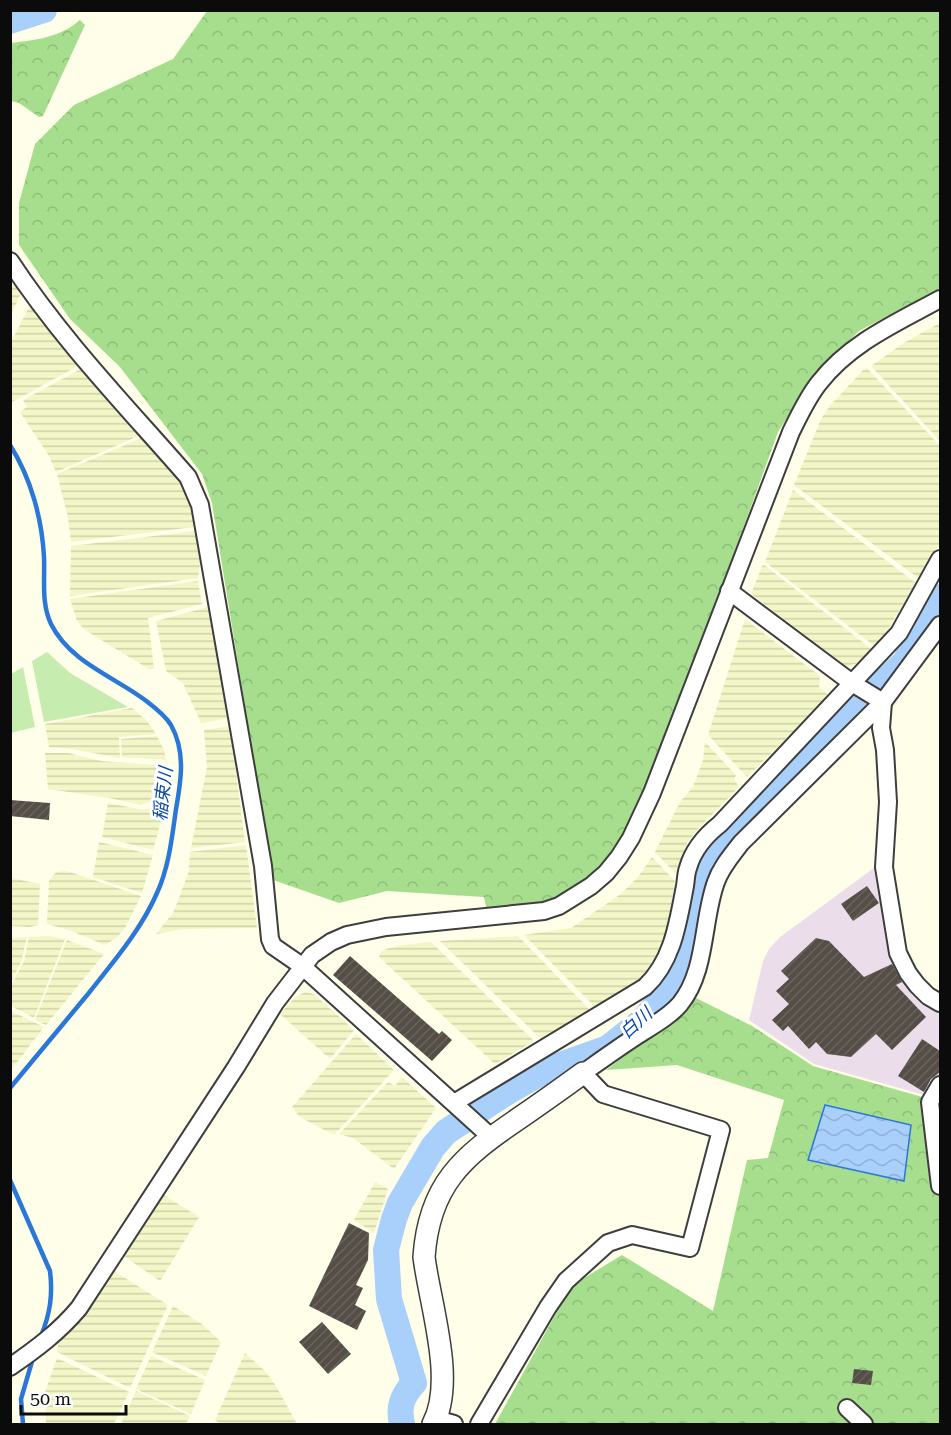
<svg xmlns="http://www.w3.org/2000/svg" width="951" height="1435" viewBox="0 0 951 1435" font-family="'Roboto Serif','Noto Sans JP',serif">
<defs>
<pattern id="farmland-rules" width="6" height="5" patternUnits="userSpaceOnUse" patternTransform="scale(1.5)"><rect width="6" height="5" fill="#f3f7c7"/><path d="M0 2.5h6" fill="none" stroke="#cfd2aa"/></pattern>
<pattern id="forest-crowns" width="20" height="18" patternUnits="userSpaceOnUse" patternTransform="scale(1.5)"><rect width="20" height="18" fill="#a6de8e"/><path d="M2 6a3 3 0 1 1 6 0M12 15a3 3 0 1 1 6 0" fill="none" stroke="#8ebd79"/></pattern>
<pattern id="water-waves" width="16" height="10" patternUnits="userSpaceOnUse" patternTransform="scale(1.5)"><rect width="16" height="10" fill="#a9cffb"/><path d="M0 5q4-4 8 0t8 0" fill="none" stroke="#90b0d6"/></pattern>
<pattern id="building-hatch" width="6" height="6" patternUnits="userSpaceOnUse" patternTransform="scale(1.5)"><rect width="6" height="6" fill="#544e47"/><path d="M-1 1l2-2M0 6l6-6M5 7l2-2" fill="none" stroke="#68635d"/></pattern>
</defs>
<rect width="100%" height="100%" fill="#fffee9"/>
<path fill="#ebdeea" d="M878,865L894,955L940,1007V1076L928,1096L814,1064L749,1020L763,961L769,949L780,937Z"/>
<g fill="url(#farmland-rules)">
<path d="M11,270L25,285L11,314Z"/>
<path d="M31,303L44,325L78,366L12,402L10,344Z"/>
<path d="M940,323V441L871,366L905,342Z"/>
<path d="M866,367L940,446V543L918,578L794,485L821,419L829,407Z"/>
<path d="M81,369L143,434L56,472L49,456L20,412L27,407L23,400Z"/>
<path d="M144,437L170,471L186,481L193,511L194,527L71,542L68,517L57,474Z"/>
<path d="M793,490L916,583L877,648L765,562Z"/>
<path d="M195,531L200,564L198,578L70,596L71,546Z"/>
<path d="M763,564L875,652L861,662L845,667L751,594Z"/>
<path d="M198,581L202,604L148,618L154,669H149L85,630L77,621L70,599Z"/>
<path d="M208,607L214,623L229,718L201,723L183,683L166,671L156,621Z"/>
<path d="M745,619L820,676L819,687L829,696L747,777L708,735Z"/>
<path d="M132,708L147,721L156,734L119,737L120,758L72,749L49,747L45,724Z"/>
<path d="M230,726L245,842L191,848L207,767L204,730Z"/>
<path d="M157,736L164,750L166,760L122,757L121,739Z"/>
<path d="M705,742L736,775L734,779L739,787L699,828L687,843L675,873L655,852L680,802L693,787L703,760Z"/>
<path d="M45,753H68L101,761L169,766L166,799H158L141,805L109,798L48,789Z"/>
<path d="M108,803L143,810L166,804L153,850L102,837Z"/>
<path d="M99,842L153,855L142,893L93,877Z"/>
<path d="M246,845L257,928L184,929L156,934L173,913L179,898L189,871L190,852Z"/>
<path d="M652,857L675,881L667,931L660,952L649,971L632,986L595,1007L524,935L571,928L621,894L638,877Z"/>
<path d="M67,871L141,896L125,928L117,937L105,945L69,930L47,924L49,881L56,872Z"/>
<path d="M11,878L40,884L38,925L30,927L11,926Z"/>
<path d="M49,936L65,939L34,1018L11,1006L12,984L24,961L29,937Z"/>
<path d="M518,936L590,1010L541,1039L440,941Z"/>
<path d="M27,937L21,962L11,983V938Z"/>
<path d="M67,940L104,954L46,1025L35,1020Z"/>
<path d="M431,942L534,1041L495,1064L379,957L381,952L386,949L402,945Z"/>
<path d="M305,992L314,994L354,1030L330,1059L280,1014L294,998Z"/>
<path d="M11,1011L44,1027L11,1070V1010Z"/>
<path d="M356,1034L394,1070L334,1135L300,1117L292,1107Z"/>
<path d="M402,1077L436,1108L394,1169L353,1138L339,1134L388,1082L395,1086Z"/>
<path d="M375,1182L388,1189L374,1233L354,1220Z"/>
<path d="M162,1194L199,1217L160,1281L122,1255Z"/>
<path d="M114,1271L168,1305L130,1388L57,1352L59,1340L81,1321Z"/>
<path d="M173,1306L202,1324L221,1342L206,1376L152,1352Z"/>
<path d="M245,1353L265,1371L276,1386L297,1424H221L215,1420Z"/>
<path d="M151,1356L205,1380L191,1414L136,1389Z"/>
<path d="M57,1358L129,1392L114,1424H46L45,1392Z"/>
<path d="M136,1391L190,1416L186,1424H121Z"/>
</g>
<g fill="#c6ecb0">
<path d="M47,652L70,673L128,707L44,722L32,661Z"/>
<path d="M23,667L35,727L11,733V674Z"/>
</g>
<g fill="url(#forest-crowns)">
<path d="M207,11H940V288L859,331L816,373L778,432L669,734L620,846L597,871L569,891L534,906L487,911L484,897L387,891L339,903L273,880L212,503L202,474L120,367L70,319L19,245V203L35,144L74,105L173,59Z"/>
<path d="M80,20L85,25L43,116L39,117L19,103L11,101V43C36,40 61,37 80,20Z"/>
<path d="M694,997L752,1026L813,1066L940,1102V1424H495L571,1286L622,1255L713,1311L747,1160L768,1158L784,1100L677,1065L606,1070L681,1012Z"/>
</g>
<path fill="url(#water-waves)" stroke="#2b77d7" stroke-width="1.5" d="M825,1105L911,1125L904,1181L808,1160Z"/>
<g fill="none" stroke-linecap="round" stroke-linejoin="round">
<g stroke="#2b77d7" stroke-width="4.5">
<path d="M10,445C31,478 42,519 44,557C45,580 41,603 51,624C70,662 113,676 145,700C154,707 165,715 171,725C186,752 181,781 176,809C172,837 169,867 157,893C141,930 113,962 88,994C62,1025 36,1057 10,1088"/>
<path d="M10,1180L50,1271C53,1295 50,1314 41,1336"/>
<path d="M23,1424L21,1399L33,1358"/>
</g>
<g stroke="#a9cffb" stroke-width="26">
<path d="M10,21L44,10"/>
<path d="M402,1424C398,1407 402,1396 414,1383L389,1299L386,1250L394,1219L400,1203L433,1147L446,1132L509,1091L546,1070L608,1048L642,1021L669,991L682,964L685,938L700,874L713,849L737,827L860,703L905,662L940,597"/>
</g>
</g>
<g fill="url(#building-hatch)">
<path d="M10,800L50,803L49,820L10,816Z"/>
<path d="M867,886L879,903L853,921L841,904Z"/>
<path d="M816,938L829,941L864,977L892,964L902,982L896,985L926,1017L892,1050L876,1034L851,1057L827,1054L816,1042L809,1049L788,1026L783,1031L772,1020L789,1004L776,991L789,979L781,971Z"/>
<path d="M350,956L439,1034L442,1031L452,1040L432,1061L333,975Z"/>
<path d="M922,1039L940,1051V1072L931,1079L924,1092L898,1076Z"/>
<path d="M349,1223L369,1233L368,1260L356,1285L363,1288L355,1305L366,1311L357,1330L309,1306Z"/>
<path d="M322,1322L351,1354L328,1374L299,1342Z"/>
<path d="M854,1369L873,1371L871,1385L852,1383Z"/>
</g>
<g fill="none" stroke-linecap="round" stroke-linejoin="round">
<g stroke="#3e3e3e" stroke-width="20">
<g id="minor">
<path d="M10,261C61,339 127,407 188,477L200,505L263,866L270,939L273,946L302,966L491,1137"/>
<path d="M729,591L852,683L883,702"/>
<path d="M883,702L881,728L885,750L888,802L884,867L898,953L908,973L917,985L928,996L940,1003"/>
<path d="M940,1085L930,1102L940,1186"/>
<path d="M454,1103L645,987C673,961 678,922 685,886C686,880 686,873 688,868C693,850 706,835 720,824L899,633L940,559"/>
<path d="M10,1367C36,1349 59,1332 79,1308L236,1067L275,1003L312,955L331,942L347,935L386,927L544,911L559,906L591,886L606,873L619,857L631,838L652,793L791,432C799,416 807,398 819,383C850,343 896,323 940,299"/>
<path d="M847,1408L864,1424"/>
<path d="M436,1419L454,1424"/>
<path d="M479,1424L548,1307L566,1281L608,1243L632,1235L690,1248L721,1130L603,1094L583,1073C600,1061 618,1048 635,1037C650,1027 668,1018 680,1004C707,971 702,920 716,882C721,867 732,855 741,843L883,702L940,625"/>
</g>
</g>
<g stroke="#3e3e3e" stroke-width="24">
<path id="tertiary" d="M433,1424C456,1381 430,1305 424,1257C429,1185 462,1157 518,1119C540,1104 561,1089 583,1073"/>
</g>
<use href="#minor" stroke="#fff" stroke-width="16"/>
<use href="#tertiary" stroke="#fff" stroke-width="21"/>
</g>
<g text-anchor="middle" stroke-width="6" stroke-linejoin="round" paint-order="stroke">
<g font-size="18" font-style="italic" fill="#0c4aa5" stroke="#fff">
<text transform="translate(163 794) rotate(-83)" y="6">稲束川</text>
<text transform="translate(636 1023) rotate(-42)" y="6">白川</text>
</g>
</g>
<rect width="951" height="1435" fill="none" stroke="#0b0b0b" stroke-width="24"/>
<path d="M21 1405v9h105v-9" fill="none" stroke="#0b0b0b" stroke-width="3"/>
<text x="30" y="1405" font-size="18" fill="#0b0b0b" stroke="#ffffff" stroke-width="4.5" paint-order="stroke">50 m</text>
</svg>
